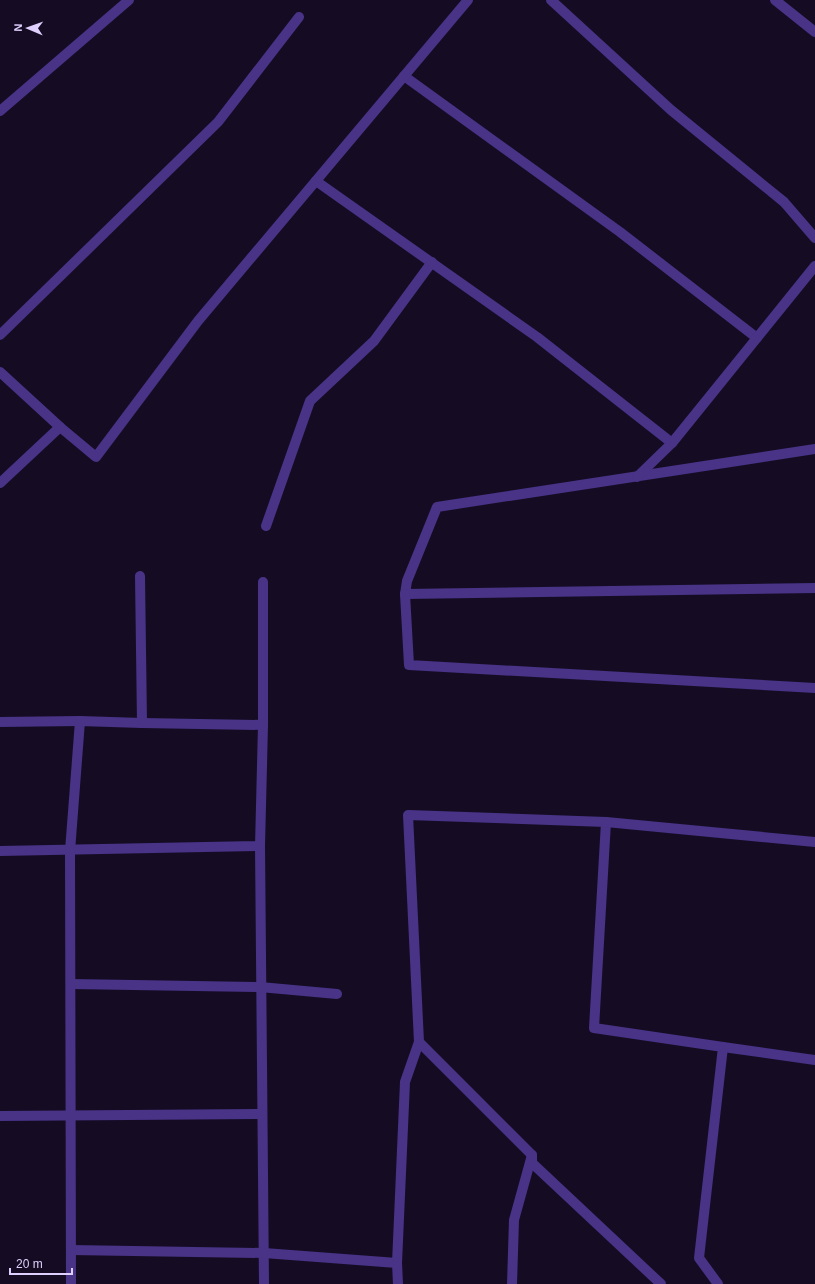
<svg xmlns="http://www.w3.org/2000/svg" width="815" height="1284" viewBox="0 0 815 1284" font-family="Helvetica,sans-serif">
<rect width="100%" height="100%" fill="#150c24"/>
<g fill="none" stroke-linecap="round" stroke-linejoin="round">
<g stroke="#483387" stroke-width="10">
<path d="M551,0L671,110L784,202L815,238"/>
<path d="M775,0L815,32"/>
<path d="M404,76L620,232L757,338"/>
<path d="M0,111L129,0"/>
<path d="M316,181L537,337L672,443"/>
<path d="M0,335L218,122L299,17"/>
<path d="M0,372L60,427L96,457L198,321L468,0"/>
<path d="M815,449L437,507L407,581L405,594L815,588"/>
<path d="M637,477L672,443L815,266"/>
<path d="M0,483L60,427"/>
<path d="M266,526L310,401L374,341L432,262"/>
<path d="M405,594L409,665L815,688"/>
<path d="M0,722L80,721"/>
<path d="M142,723L263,725"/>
<path d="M606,822L594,1028L723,1047L699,1258L718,1284"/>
<path d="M260,846L264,1284"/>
<path d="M0,851L260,846L263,725V582"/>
<path d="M71,984L260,987L337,994"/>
<path d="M723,1047L815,1060"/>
<path d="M0,1116L262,1114"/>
<path d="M71,1250L264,1253L397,1263L405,1082L419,1042"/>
<path d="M397,1263L398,1284"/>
<path d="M71,1284L70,851L80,721L142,723L140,576"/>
<path d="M512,1284L514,1220L532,1155"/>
<path d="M661,1284L532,1163V1155L419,1042L408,815L606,822L815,842"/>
</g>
</g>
<g transform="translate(28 28) rotate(272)" stroke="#150c24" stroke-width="3" paint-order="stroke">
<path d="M0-3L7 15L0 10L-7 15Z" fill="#dfcfff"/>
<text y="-6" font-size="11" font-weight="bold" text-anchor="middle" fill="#dfcfff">N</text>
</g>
<path d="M10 1268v6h62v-6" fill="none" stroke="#dfcfff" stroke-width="2"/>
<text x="16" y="1268" font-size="12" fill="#dfcfff" stroke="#150c24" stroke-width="3" paint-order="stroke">20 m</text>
</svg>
